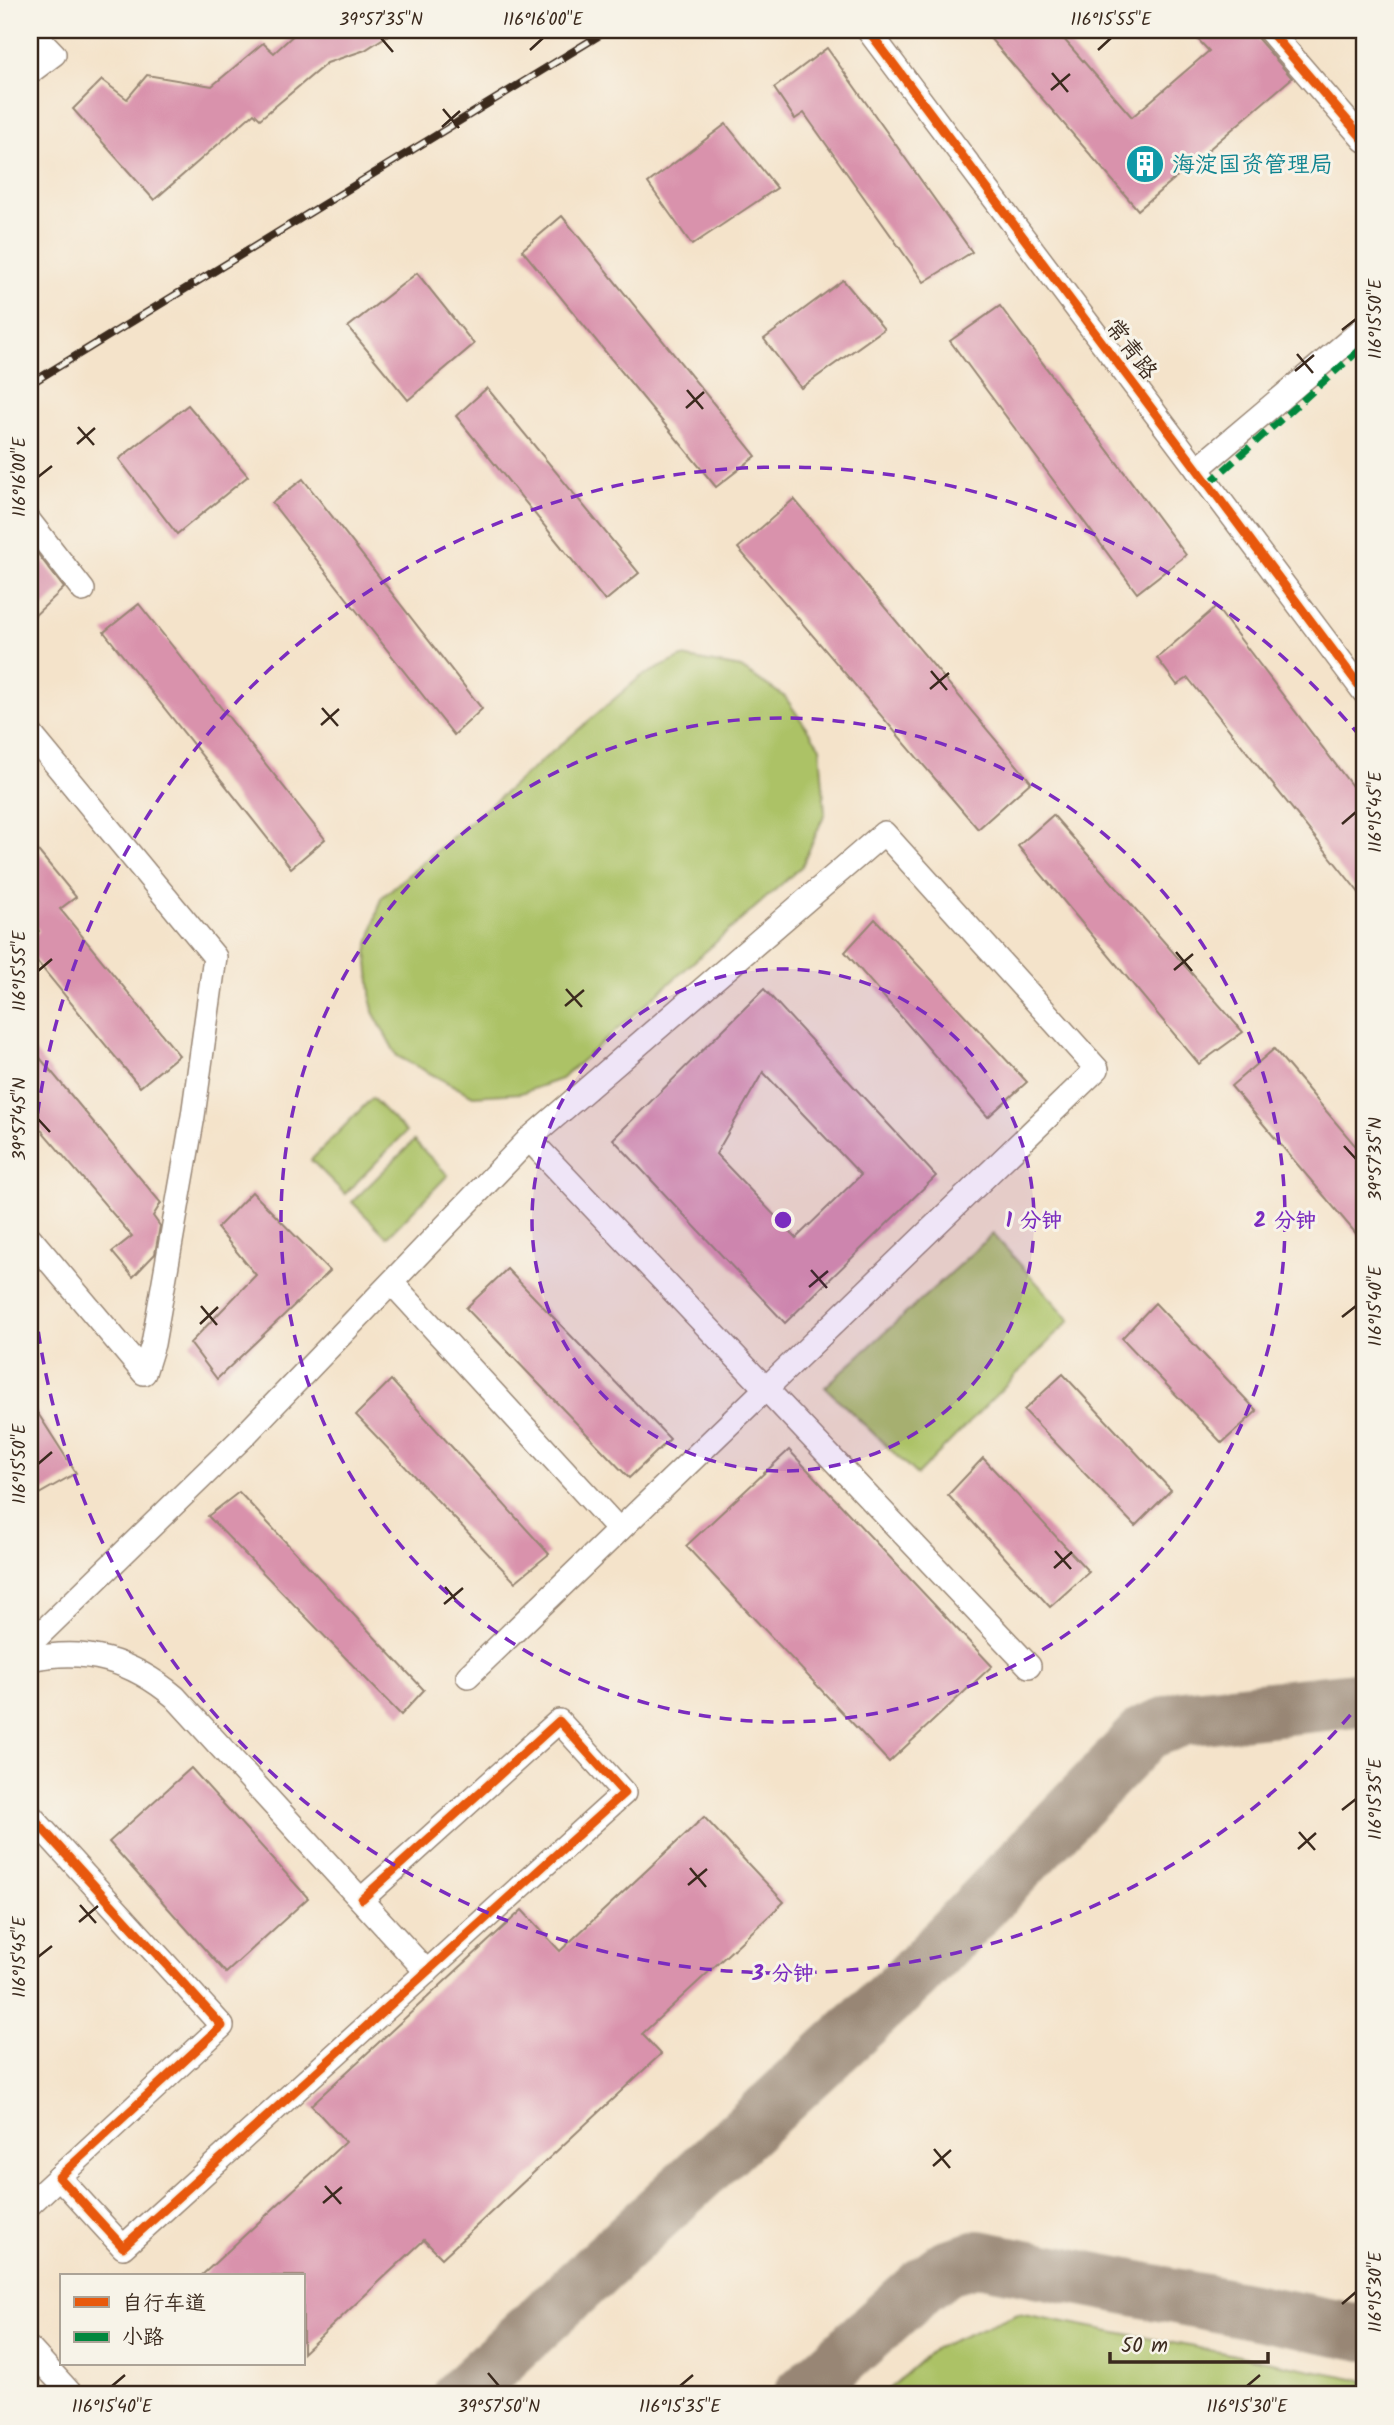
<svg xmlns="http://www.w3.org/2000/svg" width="1394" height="2425" viewBox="0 0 1394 2425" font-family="Kalam,'LXGW WenKai TC',sans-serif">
<rect width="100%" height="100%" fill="#f7f3e8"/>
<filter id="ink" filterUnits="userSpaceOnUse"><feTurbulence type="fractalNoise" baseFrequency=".0143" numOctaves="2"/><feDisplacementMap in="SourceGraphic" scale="14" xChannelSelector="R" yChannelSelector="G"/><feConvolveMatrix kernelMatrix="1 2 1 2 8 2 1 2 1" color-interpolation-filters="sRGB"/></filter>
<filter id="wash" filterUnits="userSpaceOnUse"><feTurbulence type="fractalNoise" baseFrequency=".00686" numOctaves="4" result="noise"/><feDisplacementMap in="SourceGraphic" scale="28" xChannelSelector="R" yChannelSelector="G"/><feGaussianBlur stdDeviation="1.57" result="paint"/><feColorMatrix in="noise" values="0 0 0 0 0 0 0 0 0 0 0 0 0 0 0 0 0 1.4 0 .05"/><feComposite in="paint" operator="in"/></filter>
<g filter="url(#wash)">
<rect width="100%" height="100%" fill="#f4e3ca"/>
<g fill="#acc266" stroke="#747642" stroke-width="2">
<path d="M682,657L741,668L785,697L820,747L825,813L802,866L561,1079L521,1093L473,1096L397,1056L373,1012L367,952L381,898L640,677Z"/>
<path d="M372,1098L406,1132L345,1194L311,1160Z"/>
<path d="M414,1141L448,1175L387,1237L352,1202Z"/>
<path d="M993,1234L1070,1320L917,1475L825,1387Z"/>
<path d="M1018,2313L1364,2380V2395H882L935,2348Z"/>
</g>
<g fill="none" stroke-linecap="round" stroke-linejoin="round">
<g stroke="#988674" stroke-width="56">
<path d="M461,2395L912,1977L1147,1732L1183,1718L1364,1699"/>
<path d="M801,2395L923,2285L947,2267L979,2258L1364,2333"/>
</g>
</g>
<g id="blocks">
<g fill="#d992ac" fill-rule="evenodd">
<path d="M299,30H396L365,50L327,63L260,119L254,113L154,200L73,109L102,80L127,99L147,75L212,86L263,43L274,53Z"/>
<path d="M983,30H1056L1132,117L1209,51L1189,30H1255L1258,39L1292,78L1138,210Z"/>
<path d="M827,48L972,252L924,282L804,113L795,119L774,88Z"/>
<path d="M726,124L777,188L692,245L648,183Z"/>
<path d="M562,216L756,456L716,487L522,250Z"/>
<path d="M417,273L474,344L408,400L348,327Z"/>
<path d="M843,280L884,329L801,388L764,339Z"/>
<path d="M1000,306L1186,555L1137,593L950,341Z"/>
<path d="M487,388L639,573L605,601L456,416Z"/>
<path d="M188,405L248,476L177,534L119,459Z"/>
<path d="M303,479L482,709L454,735L272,503Z"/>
<path d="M794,499L1031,782L978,829L738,548Z"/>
<path d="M30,544L64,588L30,620Z"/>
<path d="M139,604L325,839L291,868L104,632Z"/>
<path d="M1216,607L1364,802V899L1188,678L1177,685L1157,658Z"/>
<path d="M1053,815L1243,1032L1199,1064L1018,846Z"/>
<path d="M30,841L76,897L60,909L179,1055L140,1087L30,953V939L39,931L30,919Z"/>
<path d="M875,919L1027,1082L988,1117L845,952Z"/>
<path d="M764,989L936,1176L785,1323L613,1139ZM763,1072L861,1175L796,1238L716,1154Z"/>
<path d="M30,1046L161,1203L153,1216L160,1226L155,1254L133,1277L112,1252L132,1236L30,1117Z"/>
<path d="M1274,1049L1364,1156V1243L1231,1086Z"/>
<path d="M252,1192L330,1271L217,1379L190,1343L256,1275L217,1228Z"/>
<path d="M507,1269L670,1439L629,1478L466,1308Z"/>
<path d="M1155,1303L1257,1411L1222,1443L1122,1338Z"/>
<path d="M1063,1374L1171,1490L1135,1526L1024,1410Z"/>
<path d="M391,1380L549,1554L515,1582L356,1415Z"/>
<path d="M30,1401L76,1473L30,1499Z"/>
<path d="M789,1450L992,1666L889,1762L686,1546Z"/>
<path d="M983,1458L1089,1572L1050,1607L948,1495Z"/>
<path d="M239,1492L424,1690L401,1715L208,1516Z"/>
<path d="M191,1768L308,1898L226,1973L109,1842Z"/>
<path d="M704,1817L784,1902L642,2034L661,2054L442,2258L424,2240L303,2353V2276H201L345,2142L311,2105L522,1910L560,1951Z"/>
</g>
</g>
</g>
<g filter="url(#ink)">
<use href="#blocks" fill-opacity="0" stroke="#988674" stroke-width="2"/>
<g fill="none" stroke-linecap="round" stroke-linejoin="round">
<g stroke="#988674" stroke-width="26">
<g id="minor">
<path d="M868,30L1364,692"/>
<path d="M1269,30L1364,140"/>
<path d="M30,72L54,54L31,30"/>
<path d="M1197,469L1364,328"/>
<path d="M30,522L83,590"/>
<path d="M30,733L215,957L193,1116L153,1344L144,1373L30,1238"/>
<path d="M529,1139L1029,1666"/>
<path d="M393,1284L619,1530"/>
<path d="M30,1644L242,1438L529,1139L884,833L1097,1069L468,1676"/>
<path d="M30,1659C86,1647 131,1660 175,1697L427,1972"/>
<path d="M30,1815L222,2026L59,2177L123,2247L624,1793L559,1721L362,1899"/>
<path d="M30,2204L59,2177"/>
<path d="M30,2349L72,2395"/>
</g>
</g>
<use href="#minor" stroke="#fff" stroke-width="23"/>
<g stroke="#3b2a1e" stroke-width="8">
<path id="rail" d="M30,384L608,30"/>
</g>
<use href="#rail" stroke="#f7f3e8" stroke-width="5" stroke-dasharray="16" stroke-linecap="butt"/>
<path stroke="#00873e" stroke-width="7" stroke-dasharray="14 7" stroke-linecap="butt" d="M1208,484L1364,346"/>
<g stroke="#f7f3e8" stroke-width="13">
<g id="cycleway">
<path d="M868,30L1364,692"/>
<path d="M1269,30L1364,140"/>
<path d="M30,1815L222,2026L59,2177L123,2247L624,1793L559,1721L362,1899"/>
</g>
</g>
<use href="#cycleway" stroke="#e8590c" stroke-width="9"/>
</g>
</g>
<path fill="none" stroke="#3b2a1e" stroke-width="2.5" d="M381,38L393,52M530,50L543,38M1098,50L1111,38M1052,73L1068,92M1051,90L1070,74M443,109L459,128M442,127L460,111M1342,330L1356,319M1297,354L1313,373M1295,371L1314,355M687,390L703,409M686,408L704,392M78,427L94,445M77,444L95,428M38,477L52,466M931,671L947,690M930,689L949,673M322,708L338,726M321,725L339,709M1342,824L1356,812M1176,952L1192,971M1174,970L1193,954M38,971L52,959M566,989L582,1007M565,1006L584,990M38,1119L50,1132M1344,1146L1356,1159M811,1270L827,1288M809,1287L828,1271M201,1306L217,1325M1342,1317L1356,1306M200,1324L218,1307M38,1464L52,1452M1055,1551L1071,1569M1054,1568L1072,1552M445,1587L461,1606M444,1604L463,1588M1342,1810L1356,1799M1299,1832L1315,1850M1298,1849L1316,1833M690,1868L706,1887M688,1885L707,1869M80,1905L96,1923M79,1922L98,1906M38,1957L52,1946M934,2149L950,2168M933,2166L951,2150M325,2186L341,2204M323,2203L342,2187M1342,2304L1356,2292M488,2373L499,2386M112,2386L125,2375M680,2386L693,2375M1247,2386L1260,2375"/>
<circle cx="783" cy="1220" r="251" fill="#7b2cbf" fill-opacity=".12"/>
<g fill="none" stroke="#7b2cbf" stroke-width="3.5" stroke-dasharray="12 9">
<circle cx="783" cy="1220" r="251"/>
<circle cx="783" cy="1220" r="502"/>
<path d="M1364 1699A753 753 0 1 1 1364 741"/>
</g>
<defs>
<g id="building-disc" transform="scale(2.0125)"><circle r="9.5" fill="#0f9aa8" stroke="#f7f3e8"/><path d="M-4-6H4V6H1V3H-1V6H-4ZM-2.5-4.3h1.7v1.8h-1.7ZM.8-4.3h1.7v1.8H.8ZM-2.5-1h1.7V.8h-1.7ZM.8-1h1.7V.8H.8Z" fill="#fff"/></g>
</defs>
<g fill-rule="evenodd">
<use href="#building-disc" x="1145" y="164"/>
</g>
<g text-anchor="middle" stroke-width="6" stroke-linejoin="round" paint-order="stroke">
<g font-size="23" fill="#0d838f" stroke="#f7f3e8" text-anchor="start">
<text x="1172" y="172">海淀国资管理局</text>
</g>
<g font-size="23" fill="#3b2a1e" stroke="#f7f3e8">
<text transform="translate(1132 349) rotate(53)" y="8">常青路</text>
</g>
</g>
<circle cx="783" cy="1220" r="10" fill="#7b2cbf" stroke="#f7f3e8" stroke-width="3.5"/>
<g font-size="21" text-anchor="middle" font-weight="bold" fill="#7b2cbf" stroke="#f7f3e8" stroke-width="6" stroke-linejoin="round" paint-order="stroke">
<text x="1034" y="1227">1 分钟</text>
<text x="1285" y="1227">2 分钟</text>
<text x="783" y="1980">3 分钟</text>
</g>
<rect width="1394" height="2425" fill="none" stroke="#f7f3e8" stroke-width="77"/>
<rect x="60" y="2274" width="245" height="91" fill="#f7f3e8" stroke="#aca397" stroke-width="2"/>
<rect x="74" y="2297" width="35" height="10" fill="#e8590c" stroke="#aca397" stroke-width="2"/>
<text x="122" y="2310" font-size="21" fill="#3b2a1e">自行车道</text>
<rect x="74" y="2332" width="35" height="10" fill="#00873e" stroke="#aca397" stroke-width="2"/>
<text x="122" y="2344" font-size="21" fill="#3b2a1e">小路</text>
<path d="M1110 2352v10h158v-10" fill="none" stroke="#3b2a1e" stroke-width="3.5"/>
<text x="1121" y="2352" font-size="21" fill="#3b2a1e" stroke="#f7f3e8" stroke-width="5" paint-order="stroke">50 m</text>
<rect x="38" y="38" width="1318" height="2348" fill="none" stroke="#3b2a1e" stroke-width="2.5"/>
<g font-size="18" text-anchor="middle" fill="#3b2a1e">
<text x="381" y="25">39°57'35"N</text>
<text x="543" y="25">116°16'00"E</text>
<text x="1111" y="25">116°15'55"E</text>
<text transform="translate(1375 319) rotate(-90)" y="6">116°15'50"E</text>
<text transform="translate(19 477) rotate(-90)" y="6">116°16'00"E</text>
<text transform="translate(1375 812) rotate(-90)" y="6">116°15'45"E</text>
<text transform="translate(19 971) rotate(-90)" y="6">116°15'55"E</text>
<text transform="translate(19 1119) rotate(-90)" y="6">39°57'45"N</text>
<text transform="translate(1375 1159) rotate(-90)" y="6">39°57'35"N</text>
<text transform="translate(1375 1306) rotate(-90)" y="6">116°15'40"E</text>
<text transform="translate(19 1464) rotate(-90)" y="6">116°15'50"E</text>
<text transform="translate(1375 1799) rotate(-90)" y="6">116°15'35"E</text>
<text transform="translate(19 1957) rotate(-90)" y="6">116°15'45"E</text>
<text transform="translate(1375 2292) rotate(-90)" y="6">116°15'30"E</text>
<text x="112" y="2412">116°15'40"E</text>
<text x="499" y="2412">39°57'50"N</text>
<text x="680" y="2412">116°15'35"E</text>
<text x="1247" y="2412">116°15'30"E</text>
</g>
</svg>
